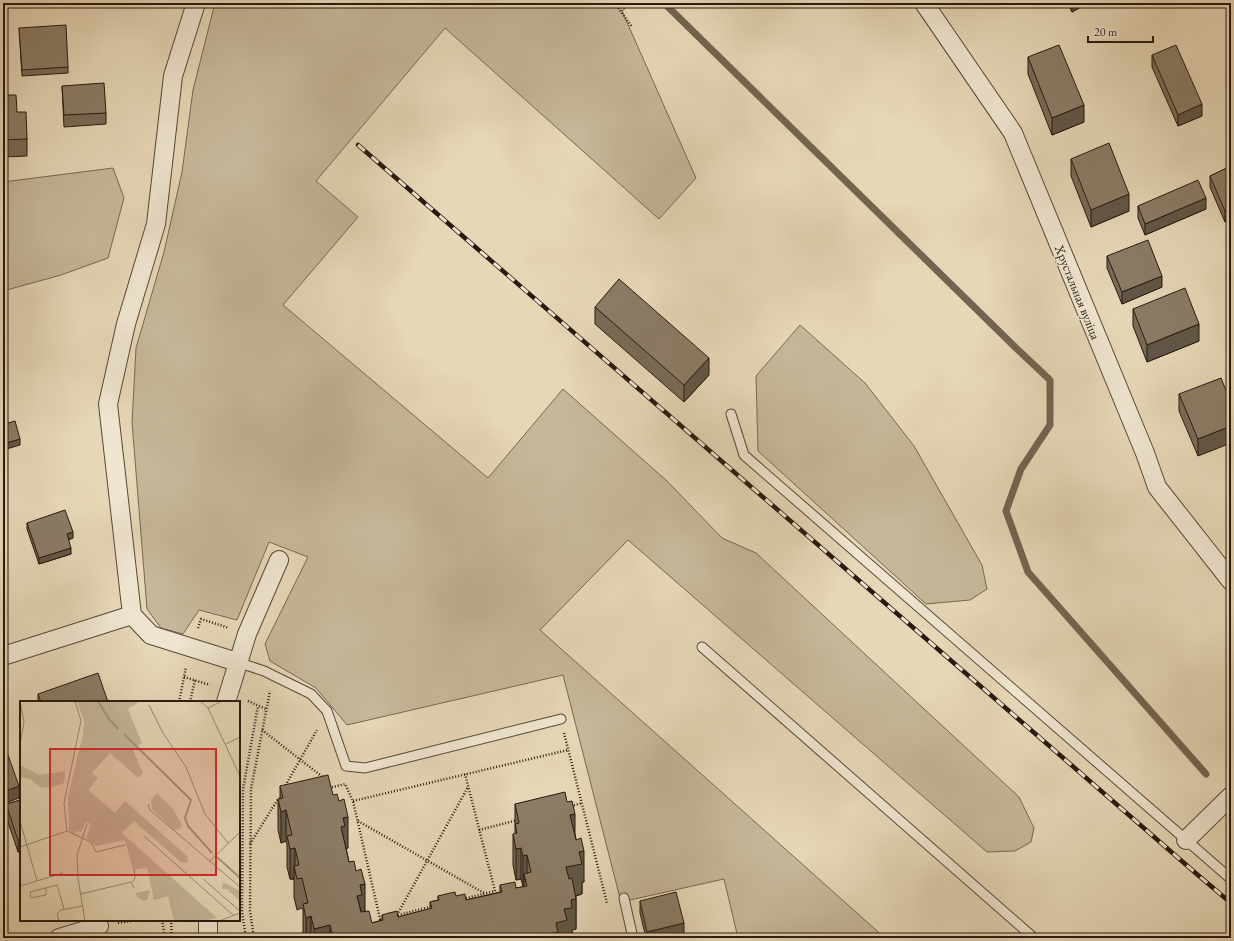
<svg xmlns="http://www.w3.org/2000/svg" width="1234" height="941" viewBox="0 0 1234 941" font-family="'EB Garamond',serif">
<rect width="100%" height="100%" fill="#e6d7b7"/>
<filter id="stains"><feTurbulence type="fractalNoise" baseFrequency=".005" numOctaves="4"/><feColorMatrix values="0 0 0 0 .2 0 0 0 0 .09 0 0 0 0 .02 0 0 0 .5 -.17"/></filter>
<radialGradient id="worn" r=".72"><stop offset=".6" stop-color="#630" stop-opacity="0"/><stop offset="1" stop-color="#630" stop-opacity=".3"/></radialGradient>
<g fill="#c6b79a" stroke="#776854">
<path d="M215,3H632L622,11L696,178L659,219L445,28L316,181L358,217L283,305L488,478L563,389L667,481L722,538L756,553L1019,797L1034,828L1031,842L1015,851L987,852L628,540L540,630L885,938H738L724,879L621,902L563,675L347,725L316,688L270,661L265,644L308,557L269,542L237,620L199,610L183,634L161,628L147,609L132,422L136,348L164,252L182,172L193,90Z"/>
<path d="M113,168L124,198L108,258L61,275L3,291V182Z"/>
<path d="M800,325L865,383L914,446L982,565L987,589L970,600L926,604L758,451L756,376Z"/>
</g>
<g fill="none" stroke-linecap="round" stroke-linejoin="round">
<path stroke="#736451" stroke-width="7" d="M664,3L1016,348L1050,380V425L1021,469L1006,511L1028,572L1206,774"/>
<g stroke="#584838" stroke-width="11">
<g id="lane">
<path d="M731,414L744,455L1231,879"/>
<path d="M702,647L1034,938"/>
<path d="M237,662L264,671L311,694L327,711L346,766L365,768L561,719"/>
<path d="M624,898L633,938"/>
</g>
</g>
<g stroke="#584838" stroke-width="20">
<g id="street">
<path d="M196,3L173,76L156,224L126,324L108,404L132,615L151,635L237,662"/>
<path d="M924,3L1013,133L1145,453L1157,487L1231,581"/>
<path d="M3,656L132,615"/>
<path d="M226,702L247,634L279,560"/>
<path d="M1186,840L1231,796"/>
<path d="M208,920V938"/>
<path d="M59,938L99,926"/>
</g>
</g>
<g stroke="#28190e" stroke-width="2.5" stroke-dasharray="1 2" stroke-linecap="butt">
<path d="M615,3L632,27"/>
<path d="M198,628L201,619L229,628"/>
<path d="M184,677L210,685"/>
<path d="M248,701L266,709"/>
<path d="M179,702L186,667"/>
<path d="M190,702L195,680"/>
<path d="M262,730L324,778"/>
<path d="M564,733L607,903"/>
<path d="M284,788L317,730"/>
<path d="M329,788L345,784L353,801L380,919L384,918"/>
<path d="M353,801L568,750"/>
<path d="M571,806L582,803"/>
<path d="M358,821L484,893"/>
<path d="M479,830L518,820"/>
<path d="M250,844L278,799L283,798"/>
<path d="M463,899L495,891L465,774"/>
<path d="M397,915L468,787"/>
<path d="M395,916L433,906"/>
<path d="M162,920L165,938"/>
<path d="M171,920L172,938"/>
<path d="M118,923L139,920"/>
<path d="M246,938L242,912L243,789L258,706"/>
<path d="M254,938L250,911L251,789L270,691"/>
</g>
<use href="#lane" stroke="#efe5d0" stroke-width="9"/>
<use href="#street" stroke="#efe5d0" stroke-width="18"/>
<g stroke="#28190e" stroke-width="4.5">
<path id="rail" d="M358,145L1199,876L1231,903"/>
</g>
<use href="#rail" stroke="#efe5d0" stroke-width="3" stroke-dasharray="9" stroke-linecap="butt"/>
</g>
<g fill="#786b58" stroke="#28190e">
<path d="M1067,3H1088L1072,12Z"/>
<path d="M19,28L68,67V73L22,76Z"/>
<path d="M1152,55L1202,116L1178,126L1152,67Z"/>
<path d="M1028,57L1084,122L1052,135L1028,74Z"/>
<path d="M62,86L106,113V124L64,127Z"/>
<path d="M3,95L17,112L27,139V156L3,157Z"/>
<path d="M1071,159L1129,211L1091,227L1071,176Z"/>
<path d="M1229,167L1225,222L1210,187V176Z"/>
<path d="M1138,206L1206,209L1145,235L1138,218Z"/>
<path d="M1107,256L1162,287L1122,304L1107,268Z"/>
<path d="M595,307L709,375L684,402L595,324Z"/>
<path d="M1133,309L1199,341L1147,362L1133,326Z"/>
<path d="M1179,394L1231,403L1198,456L1179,411Z"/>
<path d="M27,523L73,538L68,540L71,554L39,564L27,529Z"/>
<path d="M38,694L108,702H39L38,699Z"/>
<path d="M280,786L333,795L348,848H346L349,862L365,912L372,923L382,920V915L398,917L430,909V902L438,900V896H456L466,900L500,892V885L516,888L523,887L521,879L516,880L513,865V834H515V804L575,834L584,882H582V894L576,896V929L572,930V938H304L303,935V910L302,908L297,910L294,897V879H290L287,867V845L286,841L281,843L278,830V799H280Z"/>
<path d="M21,800V851L18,852L6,816V804Z"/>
<path d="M640,901L684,935L671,938H646L640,913Z"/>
</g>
<g fill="#615747" stroke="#28190e">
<path d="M1072,3H1088L1072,12Z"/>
<path d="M1202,104V116L1178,126V115Z"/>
<path d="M1084,105V122L1052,135V118Z"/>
<path d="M1129,194V211L1091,227V210Z"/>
<path d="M1206,198V209L1145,235V224Z"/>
<path d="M1231,208V220L1225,222V211Z"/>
<path d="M1162,276V287L1122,304V292Z"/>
<path d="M1199,324V341L1147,362V345Z"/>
<path d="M709,358V375L684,402V385Z"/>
<path d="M1231,426V443L1198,456V439Z"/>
<path d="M20,439V445L3,450V444Z"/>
<path d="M73,532V538L67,540V534Z"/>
<path d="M71,548V554L39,564V558Z"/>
<path d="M19,786V798L3,804V792Z"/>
<path d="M286,810V841L281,843V812Z"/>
<path d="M575,814V844L570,815Z"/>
<path d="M348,817V848L345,849L341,827L343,818Z"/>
<path d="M21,839V851L18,852V840Z"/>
<path d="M295,848V871L294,866V879H290V849Z"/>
<path d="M521,848V879L516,880V849Z"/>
<path d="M584,851V882H582V894L566,898V867L579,852Z"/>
<path d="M527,855V885L524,874V887H523V856Z"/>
<path d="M365,884V915H362L357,896L360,885Z"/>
<path d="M576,899V929L572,930V938H533L556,923L571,900Z"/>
<path d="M311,916V938H306V918Z"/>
<path d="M684,923V935L671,938H647V932Z"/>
<path d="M330,925V938H314V929Z"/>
</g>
<g fill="#8b7c66" stroke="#28190e">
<path d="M66,25L68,67L22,70L19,28Z"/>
<path d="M1059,45L1084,105L1052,118L1028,57Z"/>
<path d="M1176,45L1202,104L1178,115L1152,55Z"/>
<path d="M104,83L106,113L64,115L62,86Z"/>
<path d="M3,95H16L17,112H26L27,139L3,140Z"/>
<path d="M1109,143L1129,194L1091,210L1071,159Z"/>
<path d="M1229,167L1231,171V208L1225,211L1210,176Z"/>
<path d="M1198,180L1206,198L1145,224L1138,206Z"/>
<path d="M1148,240L1162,276L1122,292L1107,256Z"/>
<path d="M619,279L709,358L684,385L595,307Z"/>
<path d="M1185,288L1199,324L1147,345L1133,309Z"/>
<path d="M1221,378L1231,403V426L1198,439L1179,394Z"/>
<path d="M3,417L5,424L15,421L20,439L3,444Z"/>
<path d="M65,510L73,532L67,534L71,548L39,558L27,523Z"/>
<path d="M98,673L108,702H41L38,694Z"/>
<path d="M8,755L19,786L3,792V757Z"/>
<path d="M328,775L333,795L337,794L339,801L344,799L348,817L343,818L345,826L341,827L349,862L354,861L356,871L361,869L365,884L360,885L362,895L357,896L361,912L369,911L372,923L383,920L382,915L389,913L397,911L398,917L432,908L430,902L439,900L438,896L446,894L455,892L456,896L465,894L466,900L502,892L500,885L515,882L516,888L527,886L524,874L531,872L527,855L523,856L521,848L516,849L513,834L517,833L515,824L519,823L515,804L565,792L567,802L572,801L575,814L570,815L576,840L581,838L584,851L579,852L582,864L566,867L569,879L572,878L576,899L571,900L572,908L564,909L567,920L556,923L558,932L533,938H333L330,925L314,929L311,916L306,918L303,904L308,903L302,878L297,879L294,866L299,865L295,848L290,849L287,836L292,835L286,810L281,812L278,799L283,798L280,786Z"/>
<path d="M21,800V839L18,840L6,804Z"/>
<path d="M676,892L684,923L647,932L640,901Z"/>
<path d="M139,936V938H131Z"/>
</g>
<g text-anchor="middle" stroke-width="3" stroke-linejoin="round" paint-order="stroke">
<g font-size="13" fill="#28190e" stroke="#efe5d0">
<text transform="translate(1078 292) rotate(68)" y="5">Хрустальная вуліца</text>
</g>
</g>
<g transform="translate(20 701)">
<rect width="220" height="220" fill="#e6d7b7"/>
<path d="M57,0H121L108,8L122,42L113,49L123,72L118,77L90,52L72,72L78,77L68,89L95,112L105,100L167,155L168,161L162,162L114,120L102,132L197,217L182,220H154L148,195L134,199L127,166L113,169L105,139L76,145L66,137L71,123L66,121L61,131L56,130L54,133L49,130L48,95L63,34L64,20ZM0,64L19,74L45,70L44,82L30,87L20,86L10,78L0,76ZM137,92L153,108L162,124L160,128L154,129L132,108L131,98ZM205,182L220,190V200L207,188H202V183ZM130,189L127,199L123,200L117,196L116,192Z" fill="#c6b79a"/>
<path fill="none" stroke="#a5967e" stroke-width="2" d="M78,0L89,18L98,28M104,33L171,99L165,117L168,125L192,152M197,156L220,177"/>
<path fill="none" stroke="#9a8b73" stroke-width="1" d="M55,0L61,20L44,102L47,130L71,141L76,151L105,144M180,0L188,7L220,75M129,4L143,32L166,66L185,113L208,142M188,7L202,0M206,43L220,36M0,44L4,21L0,0M128,103L130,109L220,186M0,120L17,180M124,135L213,214M0,146L47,130M189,161L220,131M183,178L220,210M113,181L115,176L114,168M0,185L43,172M26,187V194L11,197L10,191L37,184L44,208M61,193L111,181L114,187M39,220L37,213L41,209L63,205M65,220L58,177L57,154L67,123M199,220L220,212"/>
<path fill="#d62828" fill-opacity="0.15" stroke="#d62828" stroke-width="2" d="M30,48H196V174H30Z"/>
<rect width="220" height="220" fill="none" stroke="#28190e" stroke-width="2"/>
</g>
<rect width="1234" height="941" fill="none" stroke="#e6d7b7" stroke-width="16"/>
<rect x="4" y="4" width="1226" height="933" fill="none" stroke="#28190e" stroke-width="2"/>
<rect x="8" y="8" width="1218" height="925" fill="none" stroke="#28190e"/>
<path d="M1088 36v6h65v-6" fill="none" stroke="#28190e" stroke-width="2"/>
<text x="1094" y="36" font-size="12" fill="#28190e" stroke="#efe5d0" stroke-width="3" paint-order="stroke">20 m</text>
<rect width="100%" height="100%" filter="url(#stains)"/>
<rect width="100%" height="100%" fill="url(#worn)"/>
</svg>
